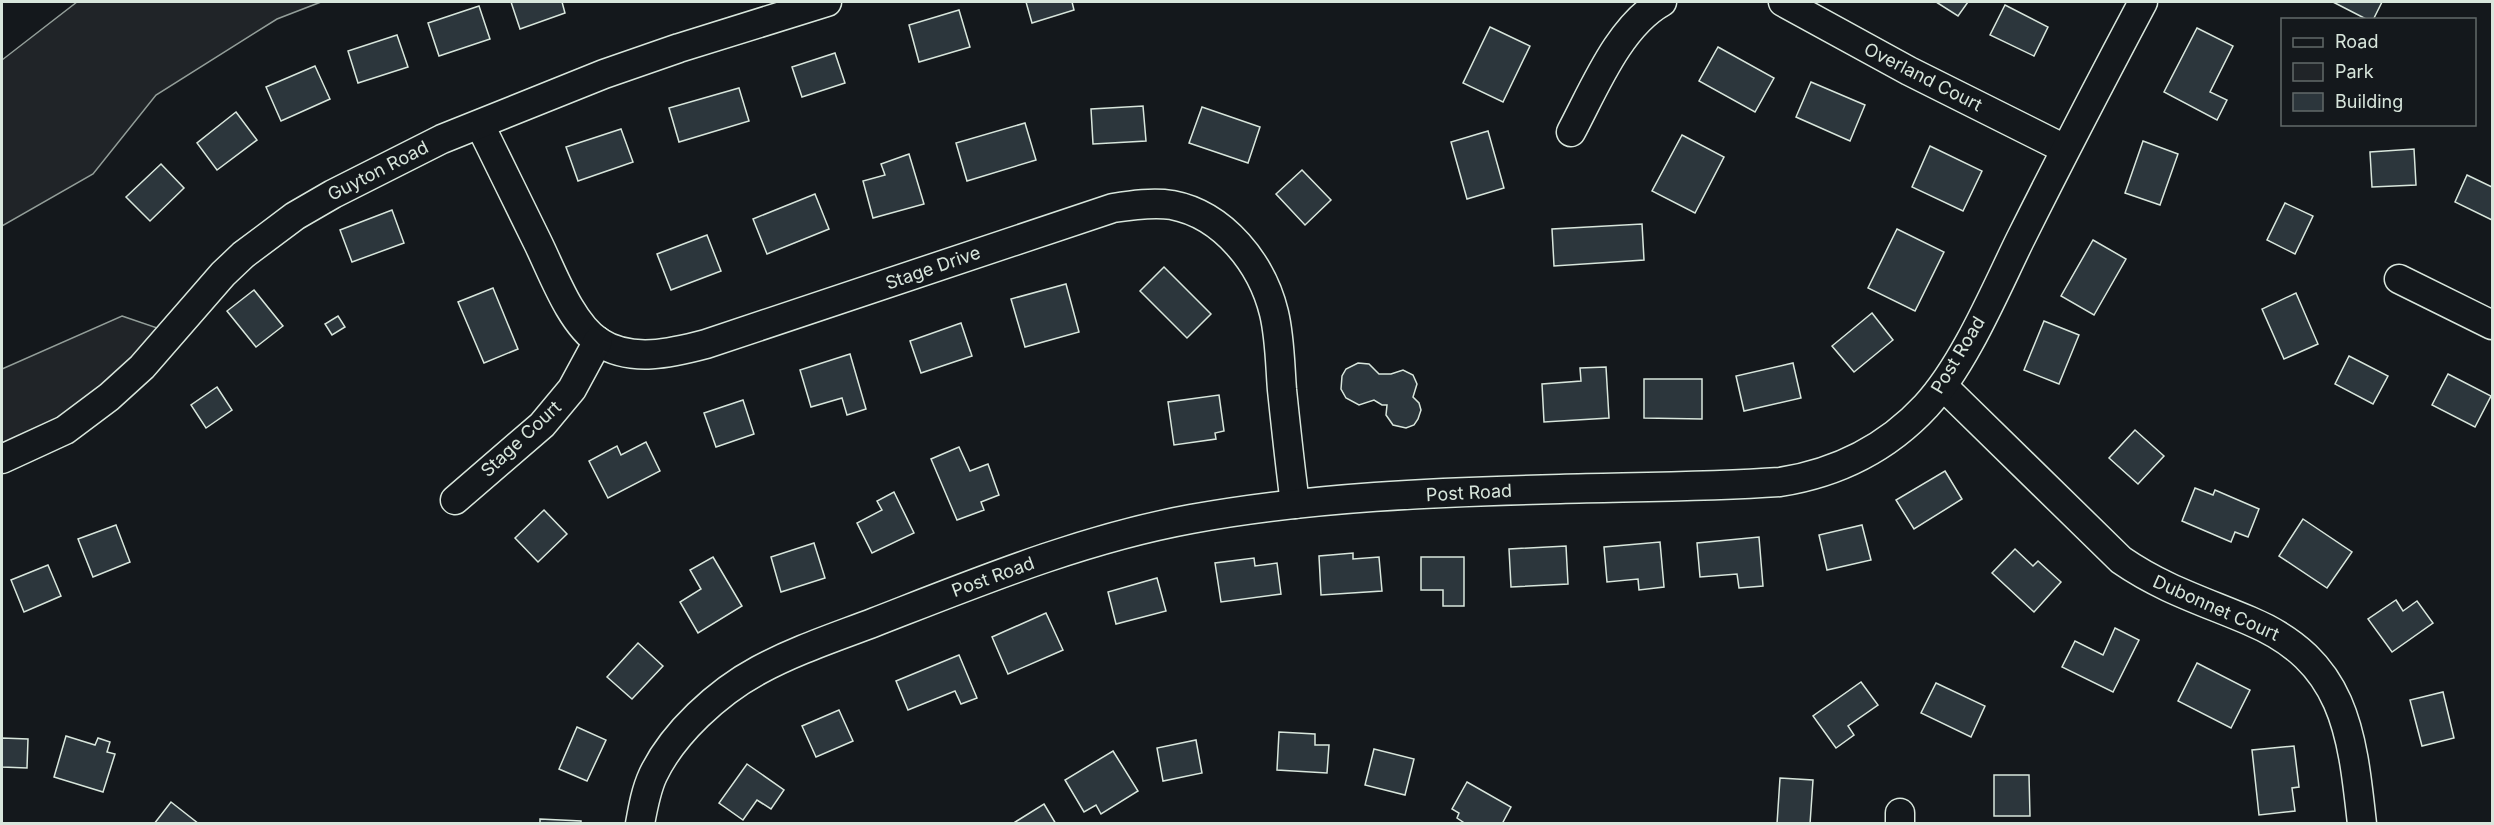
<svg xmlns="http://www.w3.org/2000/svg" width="2494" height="825" viewBox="0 0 2494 825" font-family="Inter,sans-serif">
<rect width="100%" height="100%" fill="#14181c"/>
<g fill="#202428" stroke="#939e99" stroke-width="1.5">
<path d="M77,2H321L277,19L156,95L93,174L2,226V60Z"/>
<path d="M122,316L172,333L142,367L2,459V369Z"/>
</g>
<g fill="#2c363c" stroke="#d8e6dc" stroke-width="1.5">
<path d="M511,2H562L565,13L520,29Z"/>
<path d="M1026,2H1072L1074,10L1032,23Z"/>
<path d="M1936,2H1968L1958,16Z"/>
<path d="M2333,2H2382L2373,20H2368Z"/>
<path d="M2005,5L2048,27L2034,56L1990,35Z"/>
<path d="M479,6L490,39L439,56L428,23Z"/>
<path d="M959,10L970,47L919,62L909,25Z"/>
<path d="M1490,27L1530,46L1503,102L1463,83Z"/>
<path d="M2197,28L2233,46L2210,92L2227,100L2217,120L2164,92Z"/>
<path d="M397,35L408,67L358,83L348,51Z"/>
<path d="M1718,47L1774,78L1755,112L1699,81Z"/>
<path d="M835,53L845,83L802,97L792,67Z"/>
<path d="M315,66L330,99L281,121L266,87Z"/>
<path d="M1811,82L1865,105L1850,141L1796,117Z"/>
<path d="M739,88L749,121L679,142L669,108Z"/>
<path d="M1143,106L1146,141L1093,144L1091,109Z"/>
<path d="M1202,107L1260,127L1248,163L1189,143Z"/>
<path d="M236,112L257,140L217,170L197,143Z"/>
<path d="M1025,123L1036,160L967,181L956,143Z"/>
<path d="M621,129L633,162L578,181L566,147Z"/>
<path d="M1488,131L1504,188L1467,199L1451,142Z"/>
<path d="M1682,135L1724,157L1695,213L1652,191Z"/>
<path d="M2143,141L2178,154L2160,205L2125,193Z"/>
<path d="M1930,146L1982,171L1963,211L1912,187Z"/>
<path d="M2414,149L2416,185L2372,187L2370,152Z"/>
<path d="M909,154L924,204L873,218L863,181L885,175L881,164Z"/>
<path d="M161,164L184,188L150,221L126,197Z"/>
<path d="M1302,170L1331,200L1305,225L1276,194Z"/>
<path d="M2467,175L2492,187V220L2455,202Z"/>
<path d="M815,194L829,229L767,254L753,219Z"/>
<path d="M2285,203L2313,216L2295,254L2267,240Z"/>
<path d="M392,210L404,243L352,262L340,230Z"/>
<path d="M1642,224L1644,260L1554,266L1552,229Z"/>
<path d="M1897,229L1944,252L1915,311L1868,288Z"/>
<path d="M707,235L721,271L671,290L657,254Z"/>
<path d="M2093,240L2126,259L2094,315L2061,296Z"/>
<path d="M1164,267L1211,314L1187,338L1140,291Z"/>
<path d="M1066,284L1079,332L1025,347L1011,299Z"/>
<path d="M493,288L518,349L484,363L458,302Z"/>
<path d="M254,290L283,326L256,347L227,311Z"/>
<path d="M2296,293L2318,344L2284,359L2262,309Z"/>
<path d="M1872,313L1893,340L1854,372L1832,346Z"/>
<path d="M338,316L345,327L332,335L325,324Z"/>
<path d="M2044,321L2079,335L2059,384L2024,370Z"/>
<path d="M961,323L972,356L921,373L910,341Z"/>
<path d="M850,354L866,409L847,415L842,398L811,407L800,370Z"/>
<path d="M2349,356L2388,376L2373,404L2335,384Z"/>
<path d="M1358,363L1369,364L1379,374H1391L1403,370L1413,375L1417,384L1413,397L1419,403L1421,410L1418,419L1414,425L1406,428L1393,425L1386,415L1387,405H1382L1374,400L1359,405L1346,398L1341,389L1342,376L1346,369Z"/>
<path d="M1793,363L1801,398L1744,411L1736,376Z"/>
<path d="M1606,367L1609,418L1544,422L1542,384L1581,381L1580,368Z"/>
<path d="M2448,374L2491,396L2475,427L2432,405Z"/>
<path d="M1644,379H1702V419L1644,418Z"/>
<path d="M217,387L232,410L206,428L191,405Z"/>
<path d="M1219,395L1224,431L1215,433L1216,439L1174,445L1168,402Z"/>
<path d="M743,400L754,434L716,447L704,413Z"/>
<path d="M2135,430L2164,456L2138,484L2109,458Z"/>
<path d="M646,442L660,471L608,498L589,461L617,446L621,455Z"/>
<path d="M959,447L970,471L988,464L999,495L981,502L984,510L957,520L931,459Z"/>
<path d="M1945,471L1962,499L1914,529L1896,500Z"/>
<path d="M2195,488L2213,495L2215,490L2259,509L2248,537L2235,532L2231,542L2182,521Z"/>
<path d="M894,492L914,533L872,553L857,523L882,510L877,501Z"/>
<path d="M544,510L567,534L538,562L515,538Z"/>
<path d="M2303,519L2352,552L2327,588L2279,556Z"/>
<path d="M116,525L130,562L93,577L78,539Z"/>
<path d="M1862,525L1871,560L1827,570L1819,535Z"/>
<path d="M1759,537L1763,586L1739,588L1737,574L1700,577L1697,543Z"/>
<path d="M1660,542L1664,587L1639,590L1638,579L1607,582L1604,547Z"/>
<path d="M814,543L825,578L781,592L771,557Z"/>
<path d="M1566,546L1568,584L1511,587L1509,549Z"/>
<path d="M2015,549L2033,566L2038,561L2061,582L2034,612L1992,573Z"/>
<path d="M1353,553V559L1379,557L1382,591L1321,595L1319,556Z"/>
<path d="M713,557L742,606L698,633L680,602L701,589L690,570Z"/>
<path d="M1421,557H1464V606H1443V590H1421Z"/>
<path d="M1254,558L1255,566L1277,563L1281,594L1221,602L1215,563Z"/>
<path d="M48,565L61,596L24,612L11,580Z"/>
<path d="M1157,578L1166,611L1116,624L1108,592Z"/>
<path d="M2396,600L2403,611L2417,601L2433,623L2392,652L2368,619Z"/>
<path d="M1046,613L1063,650L1008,674L992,637Z"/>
<path d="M2115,628L2139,640L2113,692L2062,667L2075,641L2103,655Z"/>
<path d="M638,643L663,666L632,699L607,677Z"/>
<path d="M959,655L977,698L961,704L955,691L908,710L896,681Z"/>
<path d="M2197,663L2250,690L2231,728L2178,701Z"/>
<path d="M1861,682L1878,705L1848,726L1854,735L1836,748L1813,716Z"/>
<path d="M1936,683L1985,706L1971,737L1921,713Z"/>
<path d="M2443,692L2454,738L2422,746L2410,700Z"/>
<path d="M839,710L853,741L816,757L802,726Z"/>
<path d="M577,727L606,740L587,781L559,769Z"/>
<path d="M1279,732L1315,734V745H1329L1327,773L1277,770Z"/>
<path d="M66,736L95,745L98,738L110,742L107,752L115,754L103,792L54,777Z"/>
<path d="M2,738L28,739L27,768L2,767Z"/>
<path d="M1196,740L1202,773L1163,781L1157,748Z"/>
<path d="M2294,746L2299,787L2292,788L2295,811L2259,815L2252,750Z"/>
<path d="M1374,749L1414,759L1405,795L1365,785Z"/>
<path d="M1113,751L1138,791L1101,814L1096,805L1084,812L1065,780Z"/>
<path d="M747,764L784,790L771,809L757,800L743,820L719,803Z"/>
<path d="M1994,775H2029L2030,816H1994Z"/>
<path d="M1780,778L1813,780L1810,824H1777Z"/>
<path d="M1467,782L1511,807L1502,824H1466L1457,818L1459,813L1452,809Z"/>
<path d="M171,802L199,824H154Z"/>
<path d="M1044,804L1056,824H1012Z"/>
<path d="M540,819L581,821V824H540Z"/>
</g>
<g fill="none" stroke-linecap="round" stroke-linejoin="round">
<g stroke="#d8e6dc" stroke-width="31">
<g id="minor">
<path d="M1783,2L1909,71L2065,149"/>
<path d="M480,125C499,164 518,202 537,241C552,271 570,323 599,342C631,363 672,353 706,344L1113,208C1132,205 1153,202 1172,205C1224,215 1262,264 1274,313C1280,338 1280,365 1282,390C1286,428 1290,466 1295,504"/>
<path d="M1571,132C1594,89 1619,26 1662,2"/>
<path d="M2399,279L2492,325"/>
<path d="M1943,386L2121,560C2163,589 2203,601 2250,621C2345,661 2352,732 2362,824"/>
<path d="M2,459L65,430L109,397L142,367L223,274L243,255L295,216L333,194L442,139L604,74L679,48L827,2"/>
<path d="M455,500L542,425L572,389L598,341"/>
<path d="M1900,813V824"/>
<path d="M640,824C643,807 646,790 653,775C673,733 718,692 759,670C796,650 836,637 875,622C978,582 1082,539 1191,519C1312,497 1438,492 1560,489C1634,487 1707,487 1780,482C1837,473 1887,448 1926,406C1964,365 1995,291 2020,240C2060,160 2101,81 2143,2"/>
</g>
</g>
<use href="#minor" stroke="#14181c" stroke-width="28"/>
</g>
<g text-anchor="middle" stroke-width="4.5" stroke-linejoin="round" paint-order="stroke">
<g font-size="18" fill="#d8e6dc" stroke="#14181c">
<text transform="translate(1923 77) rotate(27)" y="6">Overland Court</text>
<text transform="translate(378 171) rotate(-27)" y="6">Guyton Road</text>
<text transform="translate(933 268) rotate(-19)" y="6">Stage Drive</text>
<text transform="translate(1958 355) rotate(-59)" y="6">Post Road</text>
<text transform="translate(521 439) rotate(-43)" y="6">Stage Court</text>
<text transform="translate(1469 493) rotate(-3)" y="6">Post Road</text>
<text transform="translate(993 577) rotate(-20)" y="6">Post Road</text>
<text transform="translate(2216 608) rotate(24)" y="6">Dubonnet Court</text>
</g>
</g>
<rect width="2494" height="825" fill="none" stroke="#d8e6dc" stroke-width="6"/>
<rect x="2281" y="18" width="195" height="108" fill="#14181c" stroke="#626a69" stroke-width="1.5"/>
<rect x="2293" y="38" width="30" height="9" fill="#14181c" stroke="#626a69" stroke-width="1.5"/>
<text x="2335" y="48" font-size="18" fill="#d8e6dc">Road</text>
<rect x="2293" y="63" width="30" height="18" fill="#202428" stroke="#626a69" stroke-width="1.5"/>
<text x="2335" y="78" font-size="18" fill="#d8e6dc">Park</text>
<rect x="2293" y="93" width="30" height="18" fill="#2c363c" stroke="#626a69" stroke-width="1.5"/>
<text x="2335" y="108" font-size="18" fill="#d8e6dc">Building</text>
</svg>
